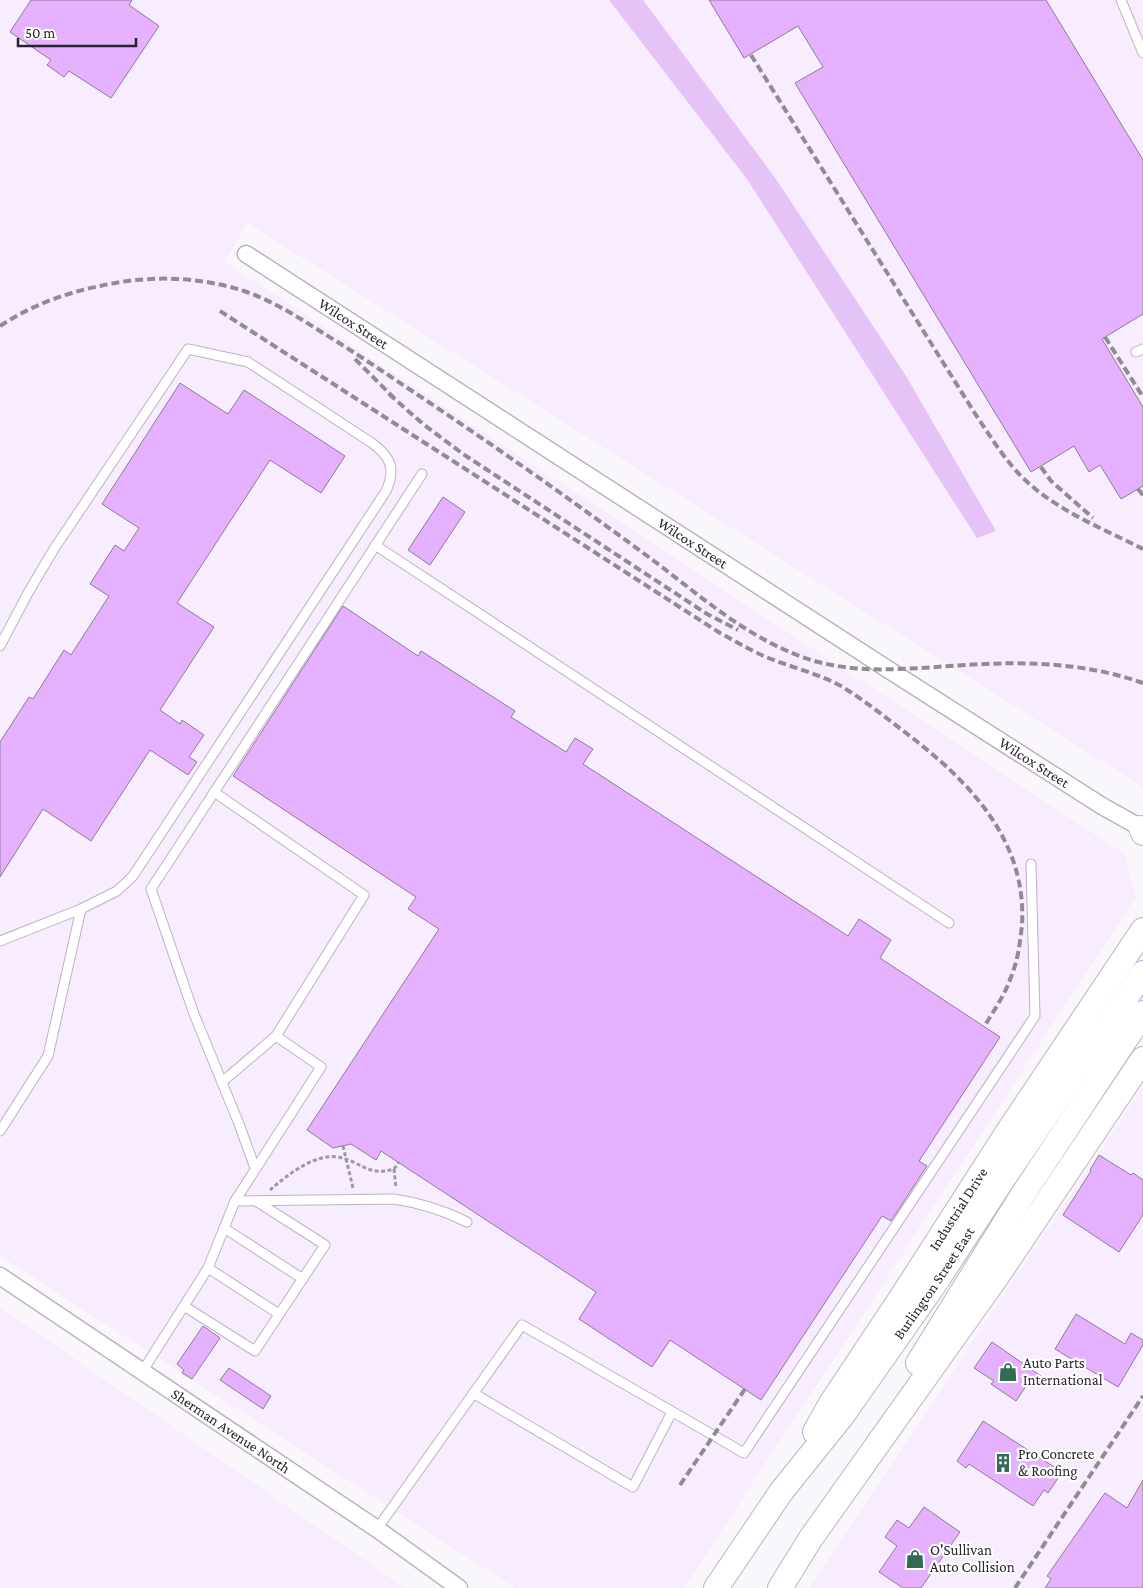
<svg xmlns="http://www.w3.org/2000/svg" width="1143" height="1588" viewBox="0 0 1143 1588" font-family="'Crimson Pro',serif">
<rect width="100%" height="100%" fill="#faf7fc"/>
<g fill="#f8ecff">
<path d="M0,0H1143V787L247,223L225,262L1125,854L1136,897L684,1588H515L0,1256Z"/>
<path d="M1143,1087V1588H810L994,1309Z"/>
<path d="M0,1307L405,1588H0Z"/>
</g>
<path fill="#e6c3f7" d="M609,0H643L776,179L906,376L996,531L977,538L747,179Z"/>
<g fill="#e5b1ff" stroke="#8c7d93">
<path d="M31,0H132L129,5L159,26L111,98L69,71L64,77L47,65L51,60L10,32Z"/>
<path d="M709,0H1046L1143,160V314L1102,339L1143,407V486L1121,499L1100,465L1089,472L1074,446L1031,472L795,83L823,67L798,26L744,58Z"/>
<path d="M180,383L228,414L244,390L345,456L321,493L270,460L177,603L214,627L160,710L180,724L182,720L204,735L189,757L197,762L188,775L150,750L91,841L43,809L0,877V742L29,697L33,699L64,650L71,655L109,596L90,584L115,545L124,551L139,528L102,504Z"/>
<path d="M443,497L465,512L430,565L408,550Z"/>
<path d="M343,606L418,656L421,651L515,711L511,717L566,752L575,738L593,749L583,764L848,936L859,919L891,940L880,958L1000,1037L919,1161L927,1166L891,1221L882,1216L761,1400L670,1340L652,1367L579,1319L596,1292L381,1151L376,1160L351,1144L333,1148L307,1130L439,929L408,909L416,897L233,776Z"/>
<path d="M1099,1155L1131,1175L1133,1173L1143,1180V1215L1119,1252L1063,1215L1091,1171L1090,1170Z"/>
<path d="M1076,1314L1125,1344L1131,1333L1143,1340V1345L1118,1387L1055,1349Z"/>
<path d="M203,1326L220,1338L192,1379L182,1373L184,1370L177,1364Z"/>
<path d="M992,1342L1041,1376L1034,1387L1028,1383L1016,1401L991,1384L994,1381L974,1368Z"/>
<path d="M229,1368L271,1396L263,1409L220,1380Z"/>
<path d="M983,1421L1062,1472L1048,1493L1044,1490L1033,1506L969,1464L966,1468L957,1461Z"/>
<path d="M1143,1480V1588H1045L1051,1579L1047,1576L1105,1493L1127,1508Z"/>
<path d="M924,1507L960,1532L921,1588H903L879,1572L897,1546L885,1537L897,1520L909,1528Z"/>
</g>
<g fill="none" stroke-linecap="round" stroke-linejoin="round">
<g stroke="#bfb0c7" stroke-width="11">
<g id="lane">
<path d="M1121,0L1143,53"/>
<path d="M1136,352L1143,349"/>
<path d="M375,545L949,923"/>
<path d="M0,646L28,593L54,549L188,349L248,362L372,443C391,457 396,469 386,491L133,876L117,891L81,909L0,941"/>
<path d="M222,1082L276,1036"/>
<path d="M0,1131L48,1056L81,909"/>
<path d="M255,1168L239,1124L194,1014L151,889L422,474"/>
<path d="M235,1201L394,1199C421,1203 443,1210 467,1222"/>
<path d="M224,1228L303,1279"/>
<path d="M208,1268L279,1314"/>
<path d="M184,1306L255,1351L325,1245L256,1201"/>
<path d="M142,1372L208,1268L235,1201L321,1067L276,1036L364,895L214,792"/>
<path d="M473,1393L633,1487L672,1412"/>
<path d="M377,1529L522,1325L744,1453L1035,1016L1031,864"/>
</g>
</g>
<g stroke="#bfb0c7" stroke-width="19">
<g id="street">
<path id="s1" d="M246,254L889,670L1102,806L1143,829"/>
<path id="s2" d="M0,1276L377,1529L459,1588"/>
</g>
</g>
<g stroke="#bfb0c7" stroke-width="26">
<g id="secondary">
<path d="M1141,828L1143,833"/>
<path d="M918,1363L1020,1199L1143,1013"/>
<path id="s3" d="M815,1432L830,1405L903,1295L1007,1133L1143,930"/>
<path id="s4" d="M716,1588L781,1492L842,1416L936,1282L999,1185L1143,973"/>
<path d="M780,1588L811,1538L998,1275L1143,1059"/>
</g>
</g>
<g stroke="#9d99a0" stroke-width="3" stroke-dasharray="4 2.5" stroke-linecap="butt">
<path d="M343,1146L353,1188"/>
<path d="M394,1169L396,1188"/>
<path d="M270,1190C286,1176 315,1153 338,1157C360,1161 368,1177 394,1169L399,1162"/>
</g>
<use href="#lane" stroke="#fff" stroke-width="9"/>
<use href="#street" stroke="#fff" stroke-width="16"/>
<use href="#secondary" stroke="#fff" stroke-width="24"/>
<g stroke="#908c92" stroke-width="4" stroke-dasharray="8 4" stroke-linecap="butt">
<path d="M751,55L974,412C989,434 1003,458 1022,477C1055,510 1102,528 1143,549"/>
<path d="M220,311L720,633C737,642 753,652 771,659C794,668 819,674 841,686C864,700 885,717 906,733C969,781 1027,840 1022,925C1020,943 1018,960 1011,977C1005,995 994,1010 984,1027"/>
<path d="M0,326C30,306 65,293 100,286C148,275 197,276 244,291C273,301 298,317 323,333C359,355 394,379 430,403C506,454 580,506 654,561C699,595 743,634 797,655C852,677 909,668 967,665C1025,661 1087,663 1143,683"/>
<path d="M1105,337L1143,397"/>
<path d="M355,359L394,398"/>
<path d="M389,394L423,424L463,454L707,614L738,630"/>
<path d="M1041,467L1051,481L1093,518"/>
<path d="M1138,489L1143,495"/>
<path d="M680,1485L745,1389"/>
<path d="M1015,1588L1143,1396"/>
</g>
</g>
<defs>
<g id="shop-bare" transform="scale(1.5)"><path d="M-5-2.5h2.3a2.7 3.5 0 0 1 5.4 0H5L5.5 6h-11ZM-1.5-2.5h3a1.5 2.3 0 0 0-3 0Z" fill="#326b54" stroke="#fff" stroke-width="2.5" paint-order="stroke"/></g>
<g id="building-bare" transform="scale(1.5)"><path d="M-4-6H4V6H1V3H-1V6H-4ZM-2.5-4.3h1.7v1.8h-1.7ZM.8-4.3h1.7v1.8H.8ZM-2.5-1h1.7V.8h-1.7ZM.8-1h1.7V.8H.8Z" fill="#326b54" stroke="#fff" stroke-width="2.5" paint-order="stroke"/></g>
</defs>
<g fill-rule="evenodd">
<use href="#shop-bare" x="1008" y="1372"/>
<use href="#building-bare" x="1003" y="1463"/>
<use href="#shop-bare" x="915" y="1559"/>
</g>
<g text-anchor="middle" stroke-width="4.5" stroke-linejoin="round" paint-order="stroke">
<g font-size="15" fill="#29242c" stroke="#fff">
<text dy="5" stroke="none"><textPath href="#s1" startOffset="128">Wilcox Street</textPath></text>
<text dy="5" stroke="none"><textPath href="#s1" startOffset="532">Wilcox Street</textPath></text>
<text dy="5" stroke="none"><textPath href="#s1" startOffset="938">Wilcox Street</textPath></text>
<text dy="5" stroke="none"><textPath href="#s3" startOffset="265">Industrial Drive</textPath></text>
<text dy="5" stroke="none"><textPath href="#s4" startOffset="375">Burlington Street East</textPath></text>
<text dy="5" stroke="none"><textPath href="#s2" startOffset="278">Sherman Avenue North</textPath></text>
</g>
<g font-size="15" fill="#29242c" stroke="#fff" text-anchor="start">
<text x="1023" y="1368">Auto Parts<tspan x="1023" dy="17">International</tspan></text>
<text x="1018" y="1459">Pro Concrete<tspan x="1018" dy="17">&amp; Roofing</tspan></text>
<text x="930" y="1555">O'Sullivan<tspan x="930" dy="17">Auto Collision</tspan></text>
</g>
</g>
<path d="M18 38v8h118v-8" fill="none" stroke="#29242c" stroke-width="2.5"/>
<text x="25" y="38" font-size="15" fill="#29242c" stroke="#ffffff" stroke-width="4" paint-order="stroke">50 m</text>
</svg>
